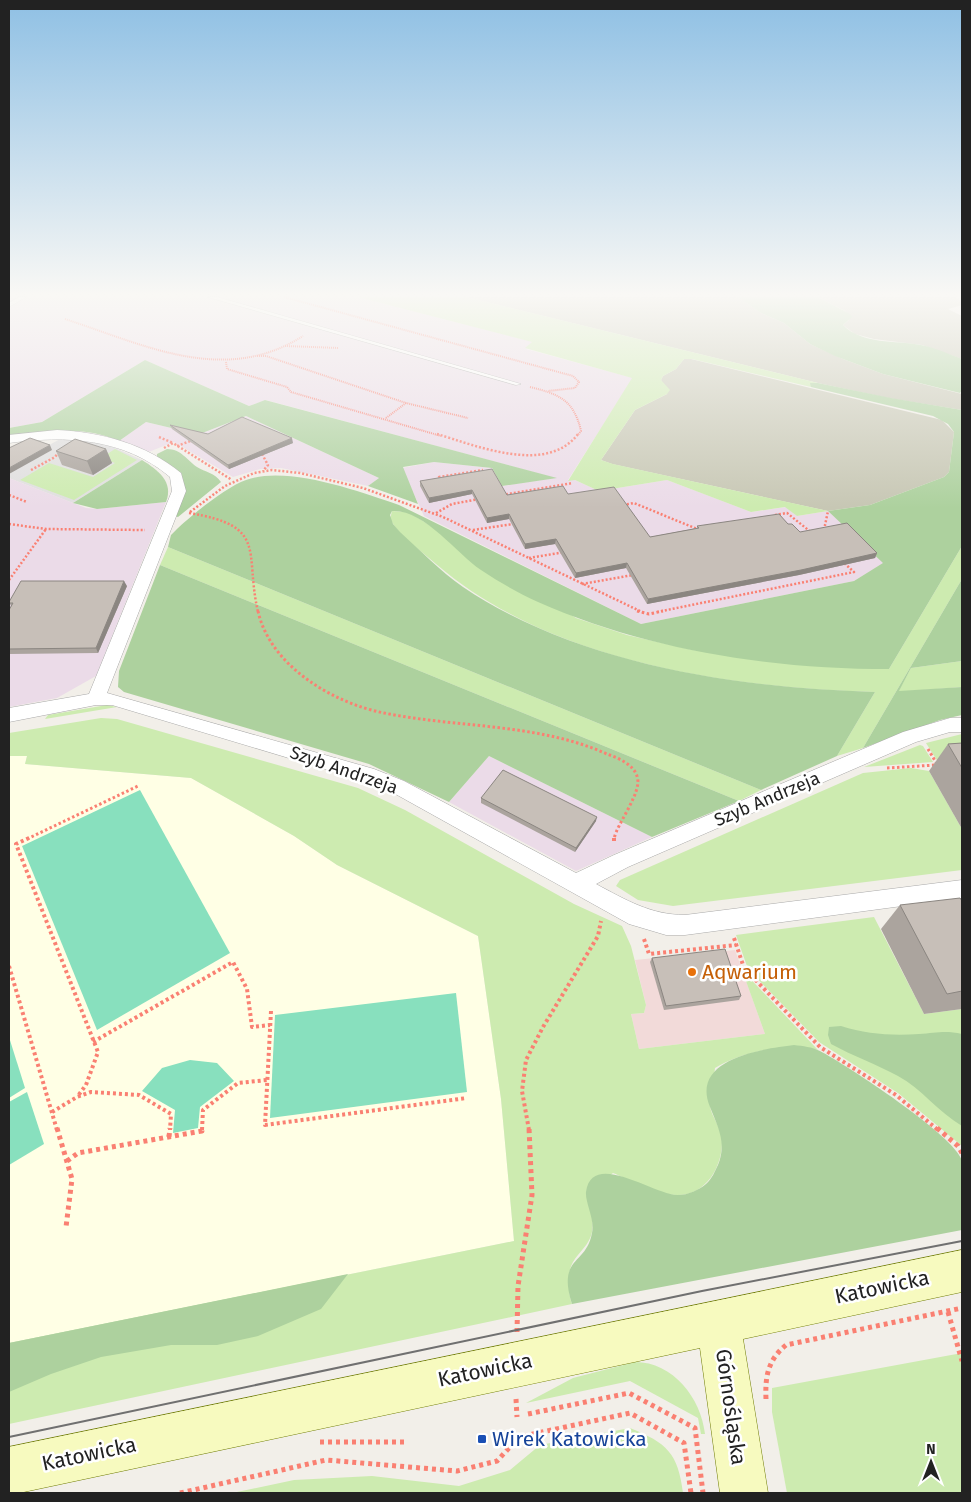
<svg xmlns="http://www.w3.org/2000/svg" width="971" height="1502" viewBox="0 0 971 1502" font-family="'Fira Sans',sans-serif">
<rect width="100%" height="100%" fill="#f2efe9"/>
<path fill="#e0dfdf" d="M62,438H74L111,446L142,460L73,503L9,478V467Z"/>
<path fill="#f2dad9" d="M735,950L765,1034L639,1049L631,1014L644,1013L646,1005L635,960Z"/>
<g fill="#ebdbe8">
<path d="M9,297H358L533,342L526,349L633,378L568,480H575L599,491L667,480L751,512L786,507L797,516L828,511L884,563L854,581L641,624L424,516L402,468L434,462L492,468L502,486L555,478L266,400L249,406L145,360L42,422L9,428Z"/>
<path d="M246,416L379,478L368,486L281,468L260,469L233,477L174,442L146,453L119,441L146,422L184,431L192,437Z"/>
<path d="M9,478L86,508L97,509L166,502L96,676L57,698L9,707Z"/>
<path d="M489,756L652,837L576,871L449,802Z"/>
</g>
<path fill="#ffffe5" d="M9,756H27L25,764L191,778L294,836L337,865L478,936L501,1099L514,1241L9,1343Z"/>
<g fill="#c7c7b4">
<path d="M466,297H738L761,313L784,323L810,344L843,359L883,374L962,394V410L888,398L818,383Z"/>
<path d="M818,297H955L962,302V305L948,309L962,316V359L922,345L874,339L855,334L843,325L849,320L845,311Z"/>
<path d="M684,359H691L942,420L954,432L949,472L944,477L870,505L828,511L612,464L601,460L635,410L667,394L661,380L663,376L676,369Z"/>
</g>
<g fill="#cdebb0">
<path d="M358,297H466L818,383H812L811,387L692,359H684L676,369L663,376L661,380L670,390L667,394L635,410L601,460L613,464L828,511L797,516L785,507L751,512L667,480L599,491L575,480L568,481L632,378L525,348L532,342Z"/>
<path d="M115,449L137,460L74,500L20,480L49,463L93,477L115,463L101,458Z"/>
<path d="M392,511L407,512L415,516L576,618L627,635L693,650L817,666L889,669L962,546V579L863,748L837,756L875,692C728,688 550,662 436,564C420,550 400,537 390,519Z"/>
<path d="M168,547L761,790L739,801L160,565Z"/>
<path d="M962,661V687L898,692L911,668Z"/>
<path d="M107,705L117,707L45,719L48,715Z"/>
<path d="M101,718L117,719L358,788L405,810L574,904L622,926L631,946L646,1005L644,1013L631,1014L639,1049L765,1034L742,970L818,1050C790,1042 740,1052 715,1068C714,1080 709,1095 710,1106C711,1116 722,1128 722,1142C722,1167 706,1195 678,1195C660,1196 630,1180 613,1173L586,1193C590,1205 594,1219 592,1232C590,1244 579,1252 573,1262C567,1272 568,1293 572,1304L9,1424V1343L514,1241L501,1099L478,936L337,865L294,836L191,778L25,764L27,756H9V733Z"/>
<path d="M962,734V760L938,762L926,743Z"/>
<path d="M920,745L923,746L933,762L864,767Z"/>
<path d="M911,768L929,771L962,829V870L673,906L638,900L616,886L620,880L863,773Z"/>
<path d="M874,917L924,1014L962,1009V1146L898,1093L819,1042L748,969L736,935Z"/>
<path d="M962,1353V1493H787L772,1412V1388Z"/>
<path d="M635,1362C673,1362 701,1398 705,1434H701L698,1418L630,1381L526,1403L573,1378Z"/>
<path d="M630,1428C667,1443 678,1453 683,1493H232L294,1480L372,1476L459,1486L510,1470L540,1445Z"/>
</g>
<g fill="#add19e">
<path d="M738,297H818L850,314L852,317L843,325C863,345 895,340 921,345C936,348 949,354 962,359V390L960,393L883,374L835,356L810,344L784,323L761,313Z"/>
<path d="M145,360L249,406L265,400L557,478L502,486L492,468L434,462L403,467L418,504L368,486L379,478L246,416L192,437L184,431L146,422L119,441C84,425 45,431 9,437V428L42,422Z"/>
<path d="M810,383H818L891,398L962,410V546L889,669C770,669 647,650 538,602C518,593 499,582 481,570C456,553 424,509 392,511L390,515L393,524L400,532C420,550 440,571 463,587C579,665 738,688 875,692L837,756L761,790L168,547L171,535L177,529C193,514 226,487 246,480C287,465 358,491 399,505L641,624L854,581L883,563L828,511L870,505L944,477L949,472L954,432L948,424L933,416L811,387Z"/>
<path d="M167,449C181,449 187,460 197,467C205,472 215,473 221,482L178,517L175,516L183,490L157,457V454Z"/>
<path d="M142,460C158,470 174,482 166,502L97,509L73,503Z"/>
<path d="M160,565L739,801L652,837L489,756L449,802L369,764L124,692L118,687L119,671Z"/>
<path d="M962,579V661L911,668L899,691L962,687V715L940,720L863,748Z"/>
<path d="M841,1026C867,1034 891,1036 919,1034C936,1033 945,1030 962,1034V1126C938,1112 922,1089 898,1076C876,1064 853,1056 831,1044L828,1035L829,1027Z"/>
<path d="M794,1045C803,1046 812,1047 820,1051C845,1064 957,1137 962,1161C966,1176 962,1213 962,1230L572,1304C557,1256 586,1266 592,1233C595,1219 585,1203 586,1192C592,1149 655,1196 678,1195C688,1195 699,1190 706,1184C712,1179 715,1171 718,1165C727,1143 718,1127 710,1107C690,1059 761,1049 794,1045Z"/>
<path d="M348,1274L321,1309L258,1336L217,1345H171L101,1357L51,1374L9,1392V1343Z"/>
</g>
<g fill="#88e0be">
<path d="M140,790L230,953L97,1030L22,846Z"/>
<path d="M456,993L467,1092L270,1118L275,1015Z"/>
<path d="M9,1037L25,1088L9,1098Z"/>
<path d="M190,1060L217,1063L234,1081L200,1107L198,1128L173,1133L175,1110L142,1091L162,1068Z"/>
<path d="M27,1092L44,1144L9,1165V1102Z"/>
</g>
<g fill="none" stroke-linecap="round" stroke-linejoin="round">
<g stroke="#a9a9a9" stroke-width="1">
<g id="lane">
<path d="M19,297H26L9,307V303Z"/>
<path d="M208,297H217L521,384L516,385Z"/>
</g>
</g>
<g stroke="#a9a9a9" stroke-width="1">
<path id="street" d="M57,430C101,432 146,444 181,473L186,491L107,693L374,769L404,781L576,873L614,855L903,732L950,718H962V732H950L916,742L628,867L596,884C626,900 651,915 685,915L962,880V898L685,935H666L629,924L390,791L362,780L112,705H96L9,722V708L89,694L172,491L170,477C124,438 66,435 9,443V435Z"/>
</g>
<g stroke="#707d05" stroke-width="1">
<path id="secondary" d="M962,1250V1292L743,1339L768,1493H720L700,1348L19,1493H9V1447Z"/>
</g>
<g stroke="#fa8072" stroke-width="2" stroke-dasharray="1 1" stroke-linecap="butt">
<path d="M284,297L573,376L579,382L575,388L548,391"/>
<path d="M65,319C145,345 224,386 303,336"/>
<path d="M285,346L339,348"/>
<path d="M257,356H266L406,403L468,418"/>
<path d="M226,362L227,369L287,387L291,392L441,436"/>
<path d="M530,387C559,394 574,400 581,431L577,436"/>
<path d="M386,418L406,403"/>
</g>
<g stroke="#fa8072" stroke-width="2.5" stroke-dasharray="2 2" stroke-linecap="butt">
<path d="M437,434C477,446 547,475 578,434"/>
<path d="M159,437L173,443"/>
<path d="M177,446L193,440"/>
<path d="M164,448L173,443L232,480"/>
<path d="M262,454L268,465L263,471"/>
<path d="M31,470L55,457L59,452"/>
<path d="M441,481L439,477L483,470"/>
<path d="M9,495L27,502"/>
<path d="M502,495L573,483"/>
<path d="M623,505L634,503L697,529"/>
<path d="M190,512L225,486L254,473L272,470L300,473L363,488L443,517L642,612"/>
<path d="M189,513C269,526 244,551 258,612"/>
<path d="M436,513L452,504L479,499"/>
<path d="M775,515L787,513L812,533"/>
<path d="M9,524L46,529L145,530"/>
<path d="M473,530L513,524"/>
<path d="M824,530L828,511"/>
<path d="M529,558L565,552"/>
<path d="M9,580L46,529"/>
<path d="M582,584L633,575"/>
<path d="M657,612L854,572L843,562"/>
</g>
<g stroke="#fa8072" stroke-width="3" stroke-dasharray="2.5 2.5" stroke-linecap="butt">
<path d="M258,611C270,666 333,703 384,713C458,728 538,723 607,754C618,758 633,764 637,776C643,792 617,823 614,839"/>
<path d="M637,611L649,614L663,611"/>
<path d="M928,749L937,764"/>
<path d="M887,768L936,765"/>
<path d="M27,839L138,786"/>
</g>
<g stroke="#fa8072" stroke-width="4" stroke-dasharray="3 3" stroke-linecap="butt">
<path d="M29,838L16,844L98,1052L86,1085L77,1097"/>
<path d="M614,838V844"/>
<path d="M734,938L744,968L820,1047L896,1095L938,1130"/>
<path d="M644,939L649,954L736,945"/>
<path d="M9,966L57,1130"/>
<path d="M271,1011L265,1125L467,1098"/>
<path d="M93,1042L233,962L247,989L252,1027L270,1025"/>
<path d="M52,1112L77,1097L91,1092L139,1095L171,1114L170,1130"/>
<path d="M202,1130L203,1110L238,1083L267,1080"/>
<path d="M529,1130L522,1091L526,1060L543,1027L598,936L601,921"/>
</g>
<g stroke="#fa8072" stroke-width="5" stroke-dasharray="4 4" stroke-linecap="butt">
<path d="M57,1128L72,1179L66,1227"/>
<path d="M937,1128L958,1146L962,1153"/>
<path d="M169,1137L170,1128"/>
<path d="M67,1161L78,1153L202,1131V1128"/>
<path d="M948,1312L962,1361"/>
<path d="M517,1332L518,1286L532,1195L529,1128"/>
<path d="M516,1399L517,1417"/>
<path d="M766,1399C765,1376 768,1360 786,1345L962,1308"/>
<path d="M528,1414L629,1393L695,1428L703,1493"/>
<path d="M320,1442H407"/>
<path d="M180,1493L326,1460L457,1471L497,1461L519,1437L630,1413L684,1443L691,1493"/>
</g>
<use href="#lane" fill="#fff" fill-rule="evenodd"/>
<use href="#street" fill="#fff" fill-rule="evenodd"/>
<use href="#secondary" fill="#f7fabf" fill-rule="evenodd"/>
<path stroke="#707070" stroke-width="2" d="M9,1437L702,1291L962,1241"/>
</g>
<g fill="#aba49e">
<path d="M170,425L208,434L293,443L229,469L172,429Z"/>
<path d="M106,449L112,463L93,475L62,465L56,451Z"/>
<path d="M420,481L507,495L568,494L650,537L697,528V526L788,524L800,532L877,553L875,558L799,575L647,604L626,568L575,578L555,544L525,549L509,519L487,523L472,494L429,503L420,486Z"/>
<path d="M127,586L98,653L9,654V610L11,606L9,602Z"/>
<path d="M962,743V829L929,771L948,744Z"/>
<path d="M481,798L596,821L575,852L481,803Z"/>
<path d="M962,901V1009L924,1014L881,929L900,905Z"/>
<path d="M652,958L741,996L739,1000L664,1010L650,962Z"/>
</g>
<g fill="#8b8681">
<path d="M292,438L293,443L229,469L228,465Z"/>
<path d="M50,445L52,450L9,474V468Z"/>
<path d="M106,449L112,463L93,475L87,461Z"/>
<path d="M472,490V494L429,503V498Z"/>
<path d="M509,514V519L487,523V518Z"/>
<path d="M556,539L555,544L525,549V544Z"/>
<path d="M877,553L875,558L799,575L647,604L648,599Z"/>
<path d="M627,563L626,568L575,578L576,573Z"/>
<path d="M124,581L127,586L98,653L96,648Z"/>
<path d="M597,817L596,821L575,852L576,848Z"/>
</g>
<g fill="#c7bfb8" stroke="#8b8681">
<path d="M242,417L292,438L228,465L170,425L208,434Z"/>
<path d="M30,438L50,445L9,468V448Z"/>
<path d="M75,439L106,449L87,461L56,451Z"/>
<path d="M492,469L507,495L563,486L568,494L614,487L650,537L699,528L697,526L779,514L788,524H792L800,532L847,523L877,553L801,570L648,599L627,563L576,573L556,539L525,544L509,514L487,518L472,490L429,498L420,481Z"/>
<path d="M21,581H124L96,648L9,649V610L13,603H9V602Z"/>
<path d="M962,743V768L948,744Z"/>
<path d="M503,770L597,817L576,848L481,798Z"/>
<path d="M960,898L962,901V991L947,994L900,905Z"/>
<path d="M725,949L741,996L666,1006L652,958Z"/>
</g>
<linearGradient id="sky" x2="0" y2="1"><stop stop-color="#8fc0e4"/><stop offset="0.58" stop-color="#f9f8f5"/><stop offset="1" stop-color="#f9f8f5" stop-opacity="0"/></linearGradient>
<rect width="971" height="508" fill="url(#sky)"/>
<circle fill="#e8710a" stroke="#fff" stroke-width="2" cx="692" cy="972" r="5"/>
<rect fill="#1a4fb4" stroke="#fff" stroke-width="2" x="477" y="1434" width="10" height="10" rx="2.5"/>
<g text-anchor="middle" stroke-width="5" stroke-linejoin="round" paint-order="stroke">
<g font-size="18" fill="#222" stroke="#fff">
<text transform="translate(344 770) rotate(19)" y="6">Szyb Andrzeja</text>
<text transform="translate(767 799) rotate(-23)" y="6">Szyb Andrzeja</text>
</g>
<g font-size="21" fill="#c56008" stroke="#fff" text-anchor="start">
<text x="702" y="979">Aqwarium</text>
</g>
<g font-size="21" fill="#222" stroke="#fff">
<text transform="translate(882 1287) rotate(-12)" y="7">Katowicka</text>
<text transform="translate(485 1370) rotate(-12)" y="7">Katowicka</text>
<text transform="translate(731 1407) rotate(82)" y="7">Górnośląska</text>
<text transform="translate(89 1454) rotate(-12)" y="7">Katowicka</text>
</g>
<g font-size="21" fill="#164399" stroke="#fff" text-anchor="start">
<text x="492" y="1446">Wirek Katowicka</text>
</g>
</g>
<rect width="971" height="1502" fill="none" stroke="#222222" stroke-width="20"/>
<g transform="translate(931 1462)" stroke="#ffffff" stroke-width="4" paint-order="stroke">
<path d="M0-4L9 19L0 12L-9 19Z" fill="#222222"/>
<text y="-8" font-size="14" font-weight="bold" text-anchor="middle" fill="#222222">N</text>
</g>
</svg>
